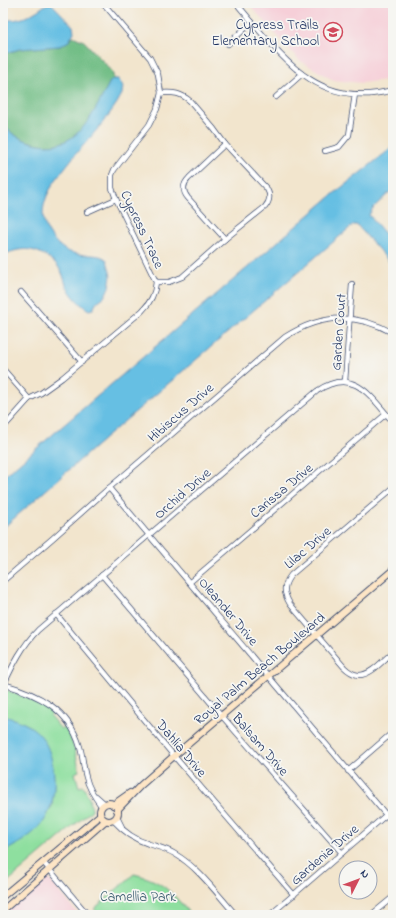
<svg xmlns="http://www.w3.org/2000/svg" width="396" height="918" viewBox="0 0 396 918" font-family="'Indie Flower',sans-serif">
<rect width="100%" height="100%" fill="#f6f6f2"/>
<filter id="ink" filterUnits="userSpaceOnUse"><feTurbulence type="fractalNoise" baseFrequency=".025" numOctaves="2"/><feDisplacementMap in="SourceGraphic" scale="8" xChannelSelector="R" yChannelSelector="G"/><feConvolveMatrix kernelMatrix="1 2 1 2 8 2 1 2 1" color-interpolation-filters="sRGB"/></filter>
<filter id="wash" filterUnits="userSpaceOnUse"><feTurbulence type="fractalNoise" baseFrequency=".012" numOctaves="4" result="noise"/><feDisplacementMap in="SourceGraphic" scale="16" xChannelSelector="R" yChannelSelector="G"/><feGaussianBlur stdDeviation="0.9" result="paint"/><feColorMatrix in="noise" values="0 0 0 0 0 0 0 0 0 0 0 0 0 0 0 0 0 1.4 0 .05"/><feComposite in="paint" operator="in"/></filter>
<g filter="url(#wash)">
<rect width="100%" height="100%" fill="#f2e5cd"/>
<g fill="#f6cfd8">
<path d="M248,3H393V79L362,83L333,80L299,60Z"/>
<path d="M47,877L79,915H3V913Z"/>
</g>
<g fill="#8edf9f" stroke="#54877e">
<path d="M3,689C22,695 38,701 53,713L50,716L61,729L65,726C73,741 77,755 79,771L75,773L79,787L83,786L90,799L89,802L92,808V810L5,884L3,881V852L23,840L36,830L43,822L52,806L54,785L30,726C22,723 11,715 3,719Z"/>
<path d="M134,874C164,881 172,893 191,915H100L94,909Z"/>
</g>
<path fill="#72be86" stroke="#467672" d="M73,36L84,41L112,71L114,79L111,80C95,109 80,152 38,144C24,141 13,136 3,125V54L20,49L60,46L69,41Z"/>
<g fill="#66bfe3" stroke="#4077a0">
<path d="M48,3L52,4L73,26L74,32L69,41L60,46L20,49L3,54V19C21,23 34,13 48,3Z"/>
<path d="M114,79H118L123,86L122,94L117,103C105,121 90,138 75,155C53,183 25,213 59,245C75,261 97,250 107,260L111,276L109,287L105,296L97,302L93,309L89,310C80,305 71,295 66,285C64,279 63,273 59,268C57,264 54,262 50,259C34,247 21,247 3,255V125C13,136 24,141 38,144C80,152 95,109 111,80Z"/>
<path d="M393,147V189L373,208L369,215L393,243V266L357,225H353L105,438L3,528V477L337,191Z"/>
<path d="M7,717C19,720 33,726 41,736C57,757 59,799 44,821C35,834 17,845 3,852V719Z"/>
</g>
</g>
<g filter="url(#ink)">
<g fill="none" stroke-linecap="round" stroke-linejoin="round">
<g stroke="#3b4a6f" stroke-width="6">
<g id="street">
<path d="M236,3C280,54 315,111 393,90"/>
<path d="M228,44L252,22"/>
<path d="M276,97L302,74"/>
<path d="M325,151L339,147L349,135L355,94"/>
<path d="M87,212L116,199"/>
<path d="M225,239L188,198C182,191 183,184 189,178L225,144"/>
<path d="M156,282H169L182,277L225,239L265,207C270,201 271,196 267,189L225,144L214,129L190,101C181,93 173,92 161,93"/>
<path d="M21,292L82,362"/>
<path d="M3,369L29,399"/>
<path d="M345,382L352,284"/>
<path d="M3,428L29,399L41,393L62,378L142,311C151,302 155,294 156,282L116,199L112,188V175L114,170L149,125L157,109L161,93L158,74L150,58L103,3"/>
<path d="M109,488L393,823"/>
<path d="M393,488L291,575C283,585 283,592 290,604L344,667C348,671 353,674 358,675C371,676 384,659 393,652"/>
<path d="M102,575L222,716L342,853"/>
<path d="M3,581L53,538L109,488L285,337C320,314 356,312 393,333"/>
<path d="M190,582L386,414"/>
<path d="M56,614L174,756L294,895"/>
<path d="M3,684C38,694 69,709 80,747C83,757 83,767 86,777C88,787 95,798 102,807"/>
<path d="M4,684C13,665 22,646 38,630L317,391C354,366 371,397 393,422"/>
<path d="M348,771L393,732"/>
<path d="M96,796L105,804"/>
<path d="M117,817L122,827"/>
<path d="M113,820C123,831 135,840 149,844C158,847 167,849 175,854C198,867 218,895 236,915"/>
<path d="M43,862L88,915"/>
<path d="M270,915L393,809"/>
<path d="M371,915L393,897"/>
</g>
</g>
<g stroke="#3b4a6f" stroke-width="8">
<g id="secondary">
<circle cx="109" cy="812" r="9"/>
<path d="M113,805L130,793"/>
<path d="M117,810L141,785L174,756L393,570"/>
<path d="M3,896L100,815"/>
<path d="M3,910L105,821"/>
</g>
</g>
<use href="#street" stroke="#fff" stroke-width="4.5"/>
<use href="#secondary" stroke="#fde5c5" stroke-width="6"/>
</g>
</g>
<defs>
<g id="school-ring" transform="scale(1)"><circle r="9.5" fill="#f6f6f2" stroke="#d1495b" stroke-width="1.5"/><path d="M0-5L7-2L0 1L-7-2ZM-4 1L0 2.5L4 1V4Q0 6-4 4Z" fill="#d1495b"/></g>
</defs>
<g fill-rule="evenodd">
<use href="#school-ring" x="333" y="32"/>
</g>
<g text-anchor="middle" stroke-width="3.5" stroke-linejoin="round" paint-order="stroke">
<g font-size="14" fill="#1b2f5e" stroke="#f6f6f2" text-anchor="end">
<text x="319" y="29">Cypress Trails<tspan x="319" dy="16">Elementary School</tspan></text>
</g>
<g font-size="14" fill="#1b2f5e" stroke="#f6f6f2">
<text transform="translate(143 229) rotate(65)" y="5">Cypress Trace</text>
<text transform="translate(338 332) rotate(-86)" y="5">Garden Court</text>
<text transform="translate(180 412) rotate(-41)" y="5">Hibiscus Drive</text>
<text transform="translate(281 490) rotate(-40)" y="5">Carissa Drive</text>
<text transform="translate(182 493) rotate(-41)" y="5">Orchid Drive</text>
<text transform="translate(307 547) rotate(-41)" y="5">Lilac Drive</text>
<text transform="translate(229 611) rotate(50)" y="5">Oleander Drive</text>
<text transform="translate(259 668) rotate(-40)" y="5">Royal Palm Beach Boulevard</text>
<text transform="translate(261 744) rotate(49)" y="5">Balsam Drive</text>
<text transform="translate(182 748) rotate(50)" y="5">Dahlia Drive</text>
<text transform="translate(324 854) rotate(-41)" y="5">Gardenia Drive</text>
</g>
<g font-size="14" fill="#385b6e" stroke="#f6f6f2">
<text x="138" y="901">Camellia Park</text>
</g>
</g>
<rect width="396" height="918" fill="none" stroke="#f6f6f2" stroke-width="16"/>
<g transform="translate(358 880) rotate(48)"><circle r="19" fill="#f6f6f2" stroke="#9ea6b7"/>
<path d="M0-3L7 15L0 10L-7 15Z" fill="#d1495b"/>
<text y="-6" font-size="11" font-weight="bold" text-anchor="middle" fill="#1b2f5e">N</text>
</g>
</svg>
